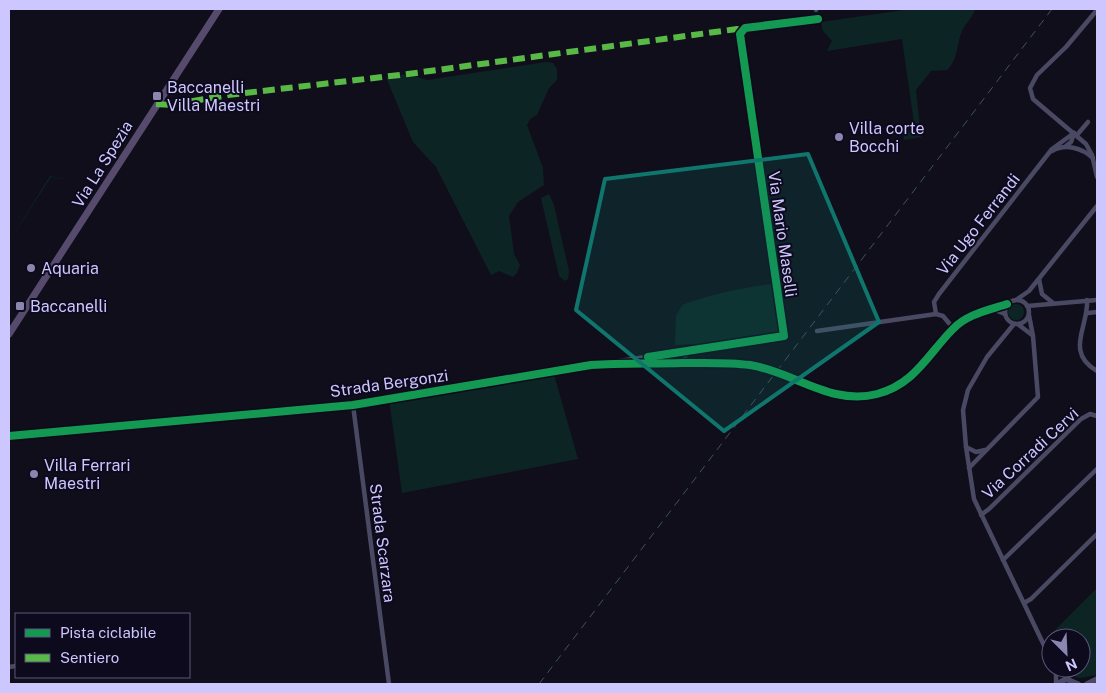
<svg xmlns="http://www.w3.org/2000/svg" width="1106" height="693" viewBox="0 0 1106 693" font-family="'Public Sans',sans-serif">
<rect width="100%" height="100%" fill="#100e1a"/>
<g fill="#0d2425">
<path d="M911,9H975C973,17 967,22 963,29C956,43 959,59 947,70L931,71L916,90L921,137L904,140L903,132L915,130L902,39L827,51L832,41L823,31L821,22Z"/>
<path d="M546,62L553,63L557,69V80L549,88L537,115L530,119L527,125L543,168L544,185L518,202L509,216L514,254L520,265L517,273L513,277L499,271L491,275L436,167L413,142L386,77L408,74L427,80Z"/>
<path d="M50,176L68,180L51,177L9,242Z"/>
<path d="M549,194L554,205L569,271L568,279L565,281L559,276L541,198Z"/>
<path d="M772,284L775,285L782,335L693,348L692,344L675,345L676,316L682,305C712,294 740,288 772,284Z"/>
<circle cx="1016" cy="312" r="8"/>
<path d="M553,371L578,459L402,493L389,399Z"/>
<path d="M1097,588V675L1079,678L1066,673L1063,668H1081V638H1051V641L1049,636Z"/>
</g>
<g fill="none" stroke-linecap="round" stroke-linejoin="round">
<path stroke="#2c2a3c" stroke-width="4.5" stroke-dasharray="4.5 2" stroke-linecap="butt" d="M772,371L787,376"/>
<g stroke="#4a4963" stroke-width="4.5">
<path d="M816,9V10"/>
<path d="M1097,10L1066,47L1037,75L1030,88L1033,99L1086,144L1092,155L1097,177"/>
<path d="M1077,135L1088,122"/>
<path d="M1066,146L1071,142L1074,133"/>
<path d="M1052,151C1065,143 1082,148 1093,158"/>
<path d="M1039,279L1042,294L1053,303"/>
<circle cx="1017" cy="312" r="12"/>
<path d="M1016,300L1029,291L1097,206"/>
<path d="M1087,300C1089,327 1064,351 1097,371"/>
<path d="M1027,306L1097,300"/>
<path d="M992,309L1005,314"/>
<path d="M1088,313L1097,312"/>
<path d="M936,314L934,302L939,294L1052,149L1074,133"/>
<path d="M1014,324L987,357L968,390L963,410L966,447L974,499L1051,660"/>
<path d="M1019,325L1032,335"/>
<path d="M817,331L936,314L943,316L953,328"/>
<path d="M619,361L784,336L740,34L745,28L818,19"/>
<path d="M685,363V356L688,351"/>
<path d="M787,376C835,396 879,413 921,368C935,353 944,334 961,322C975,312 992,309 1007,304"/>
<path d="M353,405L389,684"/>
<path d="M9,436L353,405L591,365L731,364L752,366L772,371"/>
<path d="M966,447L976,452L985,450"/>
<path d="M969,468L1038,397L1033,336L1029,315"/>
<path d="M981,515L989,509L1081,419L1090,414L1097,416"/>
<path d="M1003,560L1097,469"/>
<path d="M1024,603L1031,599L1097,534"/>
<path d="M9,667L16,666"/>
<path d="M1056,684V669L1069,679"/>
</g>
<g stroke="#4a4963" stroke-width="5.5">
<path d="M1057,684L1066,679L1078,684"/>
<path d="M1087,684L1097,679"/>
</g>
<path stroke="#574b6d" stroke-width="7" d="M9,334L219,9"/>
<path stroke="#3c5264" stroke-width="1" stroke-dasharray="8 6" stroke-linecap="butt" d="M539,684L1052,9"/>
<path stroke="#58b947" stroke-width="6" stroke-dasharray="12 6" stroke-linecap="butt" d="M156,104L170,105L228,95L408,74L737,29L741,31"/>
<g stroke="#0d0a1e" stroke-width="11">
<g id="cycleway">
<path d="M648,357L784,336L740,34L745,28L818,19"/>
<path d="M9,436L353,405L591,365C621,363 651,364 682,363C704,363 728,362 750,365C794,372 831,406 877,394C915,384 928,354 953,329C967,314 989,310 1007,304"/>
</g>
</g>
<use href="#cycleway" stroke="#139951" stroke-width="8"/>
</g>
<path fill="#0f766e" fill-opacity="0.2" stroke="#0f766e" stroke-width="4" stroke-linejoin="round" d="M808,154L879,322L724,431L576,310L605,179Z"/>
<g fill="#8b86af" stroke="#0d0a1e" stroke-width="2">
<rect x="152" y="91" width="10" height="10" rx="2.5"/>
<circle cx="839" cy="137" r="5"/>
<circle cx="31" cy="268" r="5"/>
<rect x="15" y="301" width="10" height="10" rx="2.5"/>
<circle cx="34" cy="474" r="5"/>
</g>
<g text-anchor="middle" stroke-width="4" stroke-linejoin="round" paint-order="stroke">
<g font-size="16" fill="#cdc7ff" stroke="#0d0a1e" text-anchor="start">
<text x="167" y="93">Baccanelli<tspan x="167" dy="18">Villa Maestri</tspan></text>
<text x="849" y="134">Villa corte<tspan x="849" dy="18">Bocchi</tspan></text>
<text x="41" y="274">Aquaria</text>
<text x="30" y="312">Baccanelli</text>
<text x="44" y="471">Villa Ferrari<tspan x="44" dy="18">Maestri</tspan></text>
</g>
<g font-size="16" fill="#cdc7ff" stroke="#0d0a1e">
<text transform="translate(102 164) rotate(-58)" y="6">Via La Spezia</text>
<text transform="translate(978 224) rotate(-52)" y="6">Via Ugo Ferrandi</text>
<text transform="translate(783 234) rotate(82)" y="6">Via Mario Maselli</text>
<text transform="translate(389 383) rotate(-8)" y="6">Strada Bergonzi</text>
<text transform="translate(1030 453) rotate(-43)" y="6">Via Corradi Cervi</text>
<text transform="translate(383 543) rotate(83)" y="6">Strada Scarzara</text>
</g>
</g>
<rect width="1106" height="693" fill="none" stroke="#cdc7ff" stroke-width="20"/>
<rect x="15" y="613" width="175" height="65" fill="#0d0a1e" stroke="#5a5678"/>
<rect x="25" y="629" width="25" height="8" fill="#139951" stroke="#5a5678"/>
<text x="60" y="638" font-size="15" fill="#cdc7ff">Pista ciclabile</text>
<rect x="25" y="654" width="25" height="8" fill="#58b947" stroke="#5a5678"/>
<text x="60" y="663" font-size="15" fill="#cdc7ff">Sentiero</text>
<g transform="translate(1066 653) rotate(156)"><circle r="24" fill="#0d0a1e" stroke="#5a5678"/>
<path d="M0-4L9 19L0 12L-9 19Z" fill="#8b86af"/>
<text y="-8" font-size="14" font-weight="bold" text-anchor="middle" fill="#cdc7ff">N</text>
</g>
</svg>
